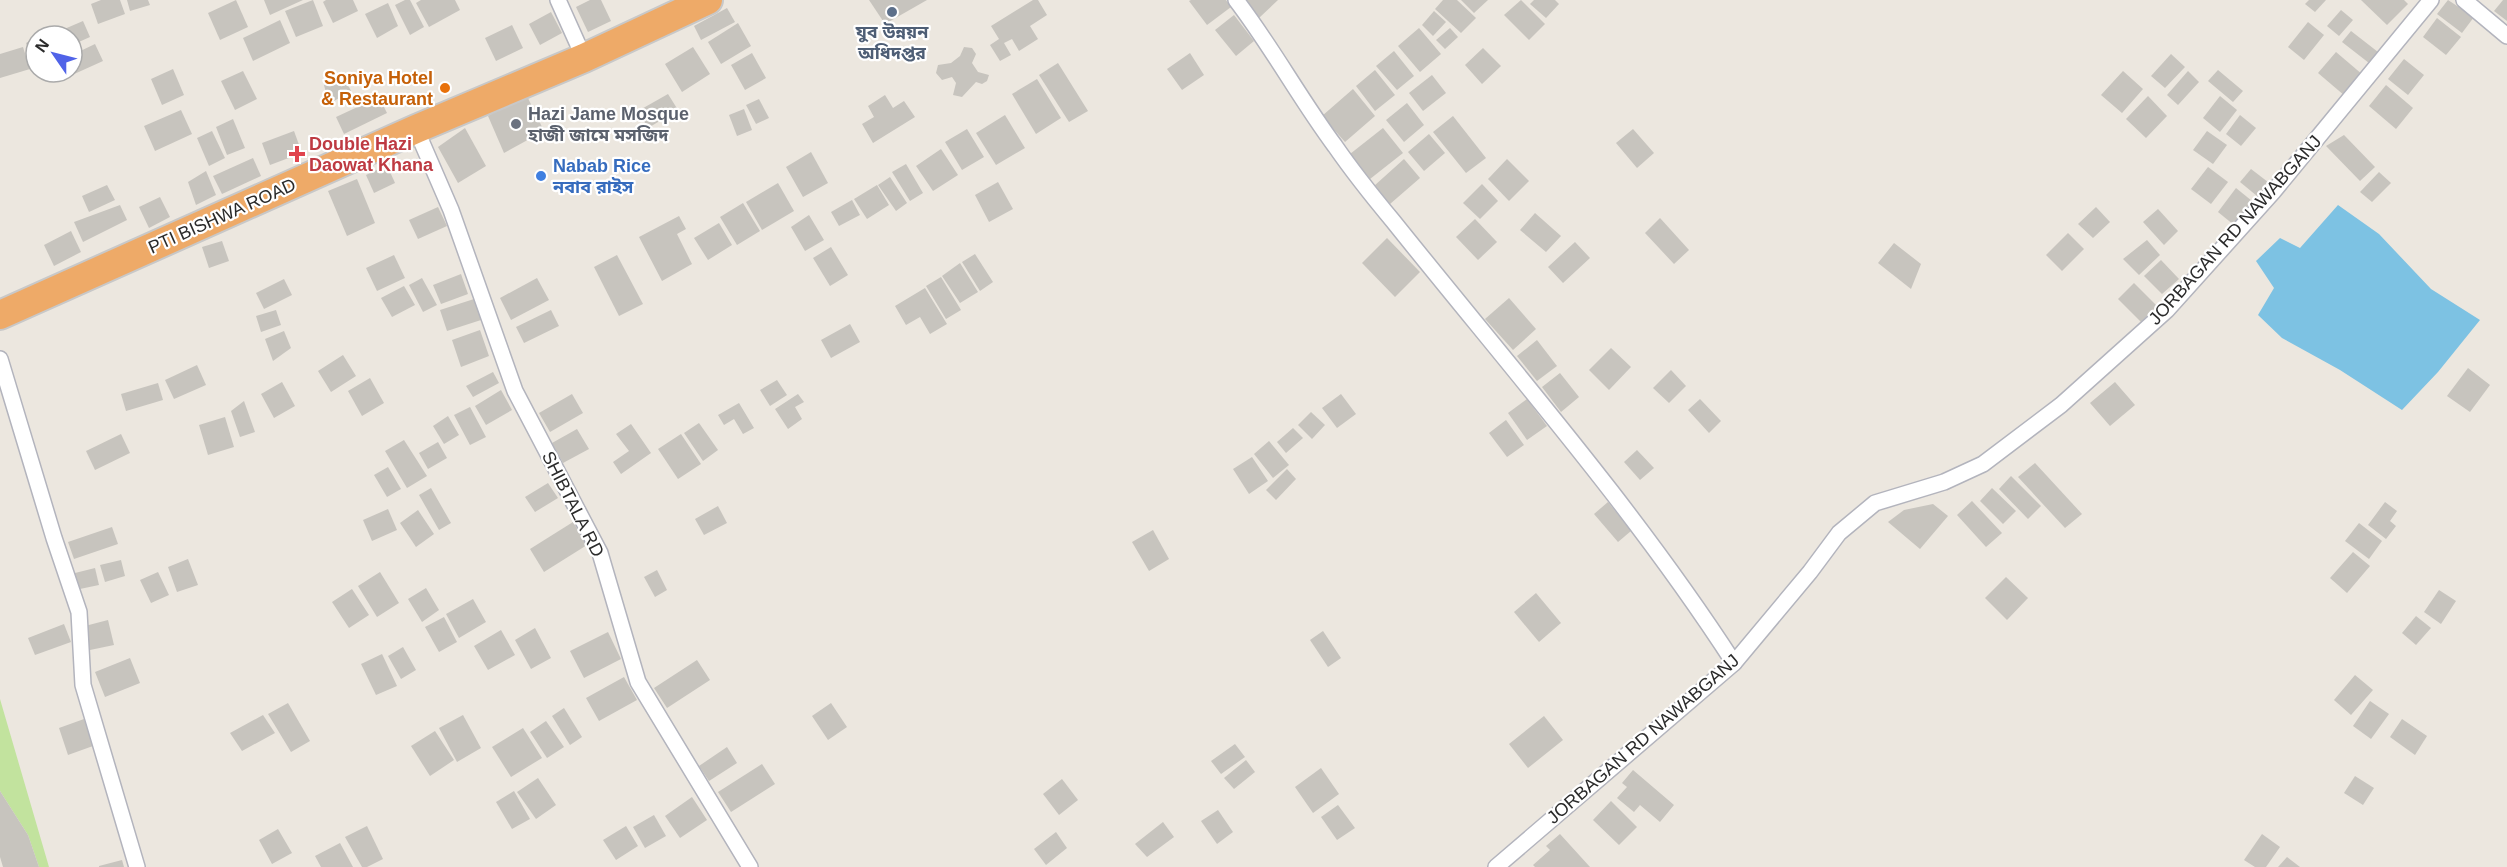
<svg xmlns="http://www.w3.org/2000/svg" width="2507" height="867" viewBox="0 0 2507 867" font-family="Helvetica,'Noto Sans Bengali',sans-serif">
<rect width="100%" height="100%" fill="#ece7df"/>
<path fill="#c2e39e" d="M0,699L49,867H39L28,835L0,791Z"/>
<path fill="#7dc2e3" d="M2338,205L2379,234L2431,289L2480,320L2438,372L2402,410L2340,370L2282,338L2258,315L2274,288L2256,261L2280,238L2300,248Z"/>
<g fill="#c7c4be">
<path d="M101,0H120L125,14L98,24L91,4Z"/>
<path d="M127,0H148L150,5L130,11Z"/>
<path d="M236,0L248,27L220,40L208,13Z"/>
<path d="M264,0H303L270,15Z"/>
<path d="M313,0L323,26L296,37L285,11Z"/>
<path d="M326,0H353L358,11L333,23L323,2Z"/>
<path d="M405,0H410L424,27L410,35L395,5Z"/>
<path d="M421,0H455L460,10L429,27L416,3Z"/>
<path d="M590,0H601L611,21L588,32L576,7Z"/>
<path d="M869,0H927L885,24Z"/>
<path d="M1033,0H1038L1047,15L1030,26L1038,39L1019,51L1012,39L1004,43L1011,55L1000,61L990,45L999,39L991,26Z"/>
<path d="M1191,0H1226L1231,7L1207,25L1189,1Z"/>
<path d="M1243,0H1278L1259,18Z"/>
<path d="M1443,0H1457L1476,18L1461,33L1435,9Z"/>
<path d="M1461,0H1488L1474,13Z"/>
<path d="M1521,0L1545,24L1529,40L1504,15Z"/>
<path d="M1534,0H1555L1559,4L1546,18L1530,4Z"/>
<path d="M2309,0H2326L2315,12L2305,4Z"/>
<path d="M2361,0H2404L2408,4L2387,25Z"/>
<path d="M2448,0L2474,17L2462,33L2437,14Z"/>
<path d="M2503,0H2507V21L2494,11Z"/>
<path d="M388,3L398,26L377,38L365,14Z"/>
<path d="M727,8L735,22L701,40L694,26Z"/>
<path d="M2341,10L2353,20L2339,36L2327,26Z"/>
<path d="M1434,11L1446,22L1433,36L1422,25Z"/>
<path d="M551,12L562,33L540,45L529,24Z"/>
<path d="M1234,15L1254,41L1236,56L1215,30Z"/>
<path d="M2437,18L2461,37L2446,55L2423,37Z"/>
<path d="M280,20L290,43L253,61L243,38Z"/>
<path d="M83,21L90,37L72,45V36H56L55,33Z"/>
<path d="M2308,22L2324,35L2304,60L2288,47Z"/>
<path d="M738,23L751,46L721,64L708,42Z"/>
<path d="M512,25L523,48L496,61L485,38Z"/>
<path d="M1419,28L1441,54L1420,72L1398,46Z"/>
<path d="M1450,28L1458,37L1445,49L1436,40Z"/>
<path d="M2351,31L2378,52L2369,63L2342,42Z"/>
<path d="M36,38V68L26,43Z"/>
<path d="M95,44L103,61L61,80L58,72H72V55Z"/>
<path d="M23,47L30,69L0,78V54Z"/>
<path d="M693,47L710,74L682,92L665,64Z"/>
<path d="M964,47L972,48L976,54L972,63L978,72L989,75L987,81L982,84L976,82L962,97L953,95L956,83L952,77L942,80L936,73L938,65L951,63L960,56Z"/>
<path d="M1483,48L1501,66L1482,84L1465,65Z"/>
<path d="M1394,51L1414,76L1397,90L1376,66Z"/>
<path d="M2336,52L2363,75L2345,96L2318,73Z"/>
<path d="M752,53L766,78L745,90L731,65Z"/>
<path d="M1190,53L1204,75L1182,90L1167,69Z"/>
<path d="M2171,54L2185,67L2165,88L2151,76Z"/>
<path d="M2404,59L2424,75L2408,95L2388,79Z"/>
<path d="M1058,63L1088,111L1069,122L1039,75Z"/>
<path d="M173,69L184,95L162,105L151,79Z"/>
<path d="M1375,70L1395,95L1375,111L1356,86Z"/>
<path d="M2218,70L2243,91L2233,102L2208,81Z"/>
<path d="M243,71L257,99L235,110L221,81Z"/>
<path d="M2123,71L2143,89L2122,113L2101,95Z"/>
<path d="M2188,71L2199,82L2178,105L2167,95Z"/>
<path d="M343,75L351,91L329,104L324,85Z"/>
<path d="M1432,75L1446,93L1423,111L1409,93Z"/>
<path d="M1037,79L1061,118L1036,134L1012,94Z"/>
<path d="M2386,85L2413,108L2396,129L2369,106Z"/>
<path d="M1353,89L1375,116L1345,142L1322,116Z"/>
<path d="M526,94L544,131L504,153L488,116Z"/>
<path d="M668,94L678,110L648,128L638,111Z"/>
<path d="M885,95L893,108L904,101L915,117L873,143L862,124L874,117L868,106Z"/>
<path d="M2148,96L2167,116L2146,138L2126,119Z"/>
<path d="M2220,96L2237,110L2220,132L2203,118Z"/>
<path d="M379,97L387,113L344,134L336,117Z"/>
<path d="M759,99L769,118L756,124L746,105Z"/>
<path d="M1407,103L1424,125L1404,142L1386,120Z"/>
<path d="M744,109L752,130L737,136L729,115Z"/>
<path d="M181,110L192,134L155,151L144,126Z"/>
<path d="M1005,115L1025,148L996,165L976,133Z"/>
<path d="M2240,115L2256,128L2241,146L2226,134Z"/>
<path d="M1453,116L1486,158L1466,173L1433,132Z"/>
<path d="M233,119L245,148L227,155L216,127Z"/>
<path d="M465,128L486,166L458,183L438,147Z"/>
<path d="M1383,128L1403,153L1370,179L1350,154Z"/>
<path d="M967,129L984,157L962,170L945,142Z"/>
<path d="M1633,129L1654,153L1637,168L1616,143Z"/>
<path d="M212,131L225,158L209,166L197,138Z"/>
<path d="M294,131L302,153L270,165L262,143Z"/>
<path d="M2207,131L2227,145L2213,164L2193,150Z"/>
<path d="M1429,134L1445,153L1424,171L1408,152Z"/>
<path d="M2344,135L2375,167L2360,181L2326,146Z"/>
<path d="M941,149L958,175L933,191L916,166Z"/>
<path d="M811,152L828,183L803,197L786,167Z"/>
<path d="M253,158L261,176L222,194L213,176Z"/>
<path d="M1404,159L1420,178L1390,204L1374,186Z"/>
<path d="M1507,159L1529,181L1509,201L1488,179Z"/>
<path d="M906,164L923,193L910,201L892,172Z"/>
<path d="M387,165L395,183L374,193L366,175Z"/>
<path d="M2208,167L2228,182L2211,204L2191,189Z"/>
<path d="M2251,169L2268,182L2257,196L2240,182Z"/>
<path d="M206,171L216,195L196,205L188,182Z"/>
<path d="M2379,172L2391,183L2372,202L2360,192Z"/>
<path d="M890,177L907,203L896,211L878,185Z"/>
<path d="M357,179L375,223L347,236L328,191Z"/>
<path d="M998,182L1013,209L989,222L975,195Z"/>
<path d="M778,183L794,211L762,230L746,202Z"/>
<path d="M1482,184L1498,201L1480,219L1463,203Z"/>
<path d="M107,185L115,200L89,212L82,196Z"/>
<path d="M877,185L889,205L867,219L854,199Z"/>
<path d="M2236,188L2252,201L2234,225L2218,212Z"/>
<path d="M160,197L170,217L149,228L139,207Z"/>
<path d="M852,200L860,215L839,226L831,212Z"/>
<path d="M743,203L760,231L737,245L720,217Z"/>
<path d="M120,205L127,220L83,242L74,222Z"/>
<path d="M438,207L447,226L418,239L409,220Z"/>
<path d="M2096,207L2110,222L2093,238L2078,224Z"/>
<path d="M2158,209L2178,231L2164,245L2143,222Z"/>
<path d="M1535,213L1561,236L1546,252L1520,230Z"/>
<path d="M809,215L824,240L805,251L791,227Z"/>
<path d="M679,216L686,229L677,234L692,264L662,281L639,237Z"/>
<path d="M1660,218L1689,250L1674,264L1645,233Z"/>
<path d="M1475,219L1497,242L1478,260L1456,237Z"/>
<path d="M719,223L732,245L708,260L694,238Z"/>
<path d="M71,231L81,252L54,266L44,245Z"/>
<path d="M2068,233L2084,249L2062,271L2046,255Z"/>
<path d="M1387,238L1420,272L1395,297L1362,263Z"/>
<path d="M2147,240L2160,255L2139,275L2123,259Z"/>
<path d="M222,241L229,261L209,268L202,247Z"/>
<path d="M1575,242L1590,258L1563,283L1548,267Z"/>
<path d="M1894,243L1921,264L1911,289L1878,263Z"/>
<path d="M831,247L848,275L830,286L813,258Z"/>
<path d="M975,254L993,282L980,291L962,262Z"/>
<path d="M394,255L405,278L377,291L366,268Z"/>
<path d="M617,255L643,304L619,316L594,267Z"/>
<path d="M2161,260L2179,279L2162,294L2144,276Z"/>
<path d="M960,263L978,292L960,303L942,276Z"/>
<path d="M461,274L468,294L441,304L433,285Z"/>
<path d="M941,277L961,310L946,319L926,286Z"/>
<path d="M422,278L437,305L423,312L409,285Z"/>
<path d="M537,278L549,300L511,320L500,298Z"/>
<path d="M284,279L292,295L264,309L256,293Z"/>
<path d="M2134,283L2157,306L2141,322L2118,299Z"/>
<path d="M404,286L415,305L392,317L381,298Z"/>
<path d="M925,288L947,324L930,334L920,317L906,325L895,306Z"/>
<path d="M1509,298L1536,329L1513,350L1485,319Z"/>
<path d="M474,299L481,320L447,331L440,310Z"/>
<path d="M276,310L281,325L261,332L256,316Z"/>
<path d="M551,310L559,326L524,343L516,327Z"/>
<path d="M850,324L860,342L831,358L821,340Z"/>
<path d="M480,330L489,356L461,367L452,340Z"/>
<path d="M284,331L291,348L273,361L265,339Z"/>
<path d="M1537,340L1557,366L1537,381L1517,356Z"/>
<path d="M1611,348L1631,367L1609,390L1589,370Z"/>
<path d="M343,355L356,376L331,392L318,371Z"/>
<path d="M197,365L206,385L174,399L165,380Z"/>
<path d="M2468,368L2490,385L2470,412L2447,396Z"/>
<path d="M1671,370L1686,386L1669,403L1653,388Z"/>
<path d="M493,372L499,383L473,397L466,386Z"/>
<path d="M1560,373L1579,397L1561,412L1542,387Z"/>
<path d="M370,378L384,403L362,416L348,391Z"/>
<path d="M777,380L787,395L770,406L760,390Z"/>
<path d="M282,382L295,406L274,418L261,394Z"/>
<path d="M2115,382L2135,405L2110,426L2090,403Z"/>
<path d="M158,383L163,400L126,411L121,394Z"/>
<path d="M501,390L512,410L486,425L475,406Z"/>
<path d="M572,394L583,413L550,432L539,413Z"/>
<path d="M798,394L804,402L795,407L802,419L788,429L775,409Z"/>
<path d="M1341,394L1356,414L1337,428L1322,408Z"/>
<path d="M1527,399L1547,426L1527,440L1508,413Z"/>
<path d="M1700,399L1721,421L1709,433L1688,410Z"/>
<path d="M244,401L255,432L240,437L231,411Z"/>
<path d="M739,403L754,428L743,434L734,419L724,425L718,415Z"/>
<path d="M470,407L486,437L470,445L454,415Z"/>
<path d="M1311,412L1325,425L1312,439L1298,425Z"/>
<path d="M448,416L459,435L444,444L433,426Z"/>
<path d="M225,417L234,447L208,455L199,425Z"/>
<path d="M1506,420L1524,445L1507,457L1489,433Z"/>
<path d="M699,423L718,450L703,461L684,433Z"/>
<path d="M631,424L651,453L621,474L613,462L629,451L616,434Z"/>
<path d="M1293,428L1303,438L1286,453L1277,442Z"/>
<path d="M577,429L589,449L563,463L552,443Z"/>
<path d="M121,434L130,453L95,470L86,451Z"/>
<path d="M681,434L701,464L678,479L658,449Z"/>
<path d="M404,440L427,476L407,488L385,451Z"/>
<path d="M1269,441L1289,465L1273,478L1254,454Z"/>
<path d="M438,442L447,458L428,469L419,453Z"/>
<path d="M1637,450L1654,468L1640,480L1624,462Z"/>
<path d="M1252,457L1268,481L1249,494L1233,469Z"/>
<path d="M2035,463L2082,514L2065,528L2018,477Z"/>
<path d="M388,467L401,489L387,497L374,475Z"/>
<path d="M1287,469L1296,479L1276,500L1266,490Z"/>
<path d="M2011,476L2041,506L2028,519L1999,489Z"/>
<path d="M548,483L558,498L535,512L525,497Z"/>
<path d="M431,488L451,523L439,530L419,495Z"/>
<path d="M1992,488L2016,511L2003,524L1980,501Z"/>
<path d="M1972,501L2002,533L1986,547L1957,515Z"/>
<path d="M1608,502L1631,531L1618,542L1594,514Z"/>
<path d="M2385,502L2397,511L2390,521L2396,526L2386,539L2368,525Z"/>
<path d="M1933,504L1948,516L1920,549L1888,522L1904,510Z"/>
<path d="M718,506L727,523L704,535L695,519Z"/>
<path d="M388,509L397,530L372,541L363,520Z"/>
<path d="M418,510L434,534L416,547L400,523Z"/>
<path d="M573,522L587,545L544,572L530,549Z"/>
<path d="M2359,523L2382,541L2369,559L2345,541Z"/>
<path d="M112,527L118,544L74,559L68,542Z"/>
<path d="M1153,530L1169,559L1149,571L1132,542Z"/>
<path d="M2353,552L2370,566L2347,593L2330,578Z"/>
<path d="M188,559L198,585L177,592L168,567Z"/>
<path d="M121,560L125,576L105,582L100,565Z"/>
<path d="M95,568L99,585L75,590L71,574Z"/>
<path d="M657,570L667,590L655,597L644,577Z"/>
<path d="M158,572L169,595L151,603L140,580Z"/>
<path d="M380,572L399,603L377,617L358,586Z"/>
<path d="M2006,577L2028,598L2007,620L1985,598Z"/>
<path d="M426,588L439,610L422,622L408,599Z"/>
<path d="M352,589L369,615L349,628L332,602Z"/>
<path d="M2439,590L2456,601L2441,624L2424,612Z"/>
<path d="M1536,593L1561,623L1539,642L1514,612Z"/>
<path d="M473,599L486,622L459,638L446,614Z"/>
<path d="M2416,616L2431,628L2416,645L2402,633Z"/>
<path d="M444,617L457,642L439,652L425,627Z"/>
<path d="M108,620L114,645L90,650L85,626Z"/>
<path d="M64,624L71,642L35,655L28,638Z"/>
<path d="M535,628L551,658L531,669L515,640Z"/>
<path d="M501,630L515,655L488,670L474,646Z"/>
<path d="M1323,631L1341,658L1328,667L1310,640Z"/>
<path d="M608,632L621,659L584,678L570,651Z"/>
<path d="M403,647L416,670L401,679L388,656Z"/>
<path d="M382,654L397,686L376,695L361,664Z"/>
<path d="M130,658L140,683L105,697L95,672Z"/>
<path d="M697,660L710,680L667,708L654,688Z"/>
<path d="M2355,675L2373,690L2351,715L2334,700Z"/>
<path d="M624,677L637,700L599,721L586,698Z"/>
<path d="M2370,701L2389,714L2371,739L2353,726Z"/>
<path d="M288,703L310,741L291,752L268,714Z"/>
<path d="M831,703L847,727L828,740L812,716Z"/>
<path d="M564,708L582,737L570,745L552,716Z"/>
<path d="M263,715L275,733L242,751L230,733Z"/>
<path d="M463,715L481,748L457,762L439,728Z"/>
<path d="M1544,716L1563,740L1528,768L1509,744Z"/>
<path d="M84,719L93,746L68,755L59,728Z"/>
<path d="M2402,719L2427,736L2415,755L2390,737Z"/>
<path d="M546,721L564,747L547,758L530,732Z"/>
<path d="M523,728L542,758L511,777L492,747Z"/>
<path d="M435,731L454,760L430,776L411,746Z"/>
<path d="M1235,744L1245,757L1221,774L1211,761Z"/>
<path d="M727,747L737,763L709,781L699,766Z"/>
<path d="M1246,760L1255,772L1234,789L1224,778Z"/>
<path d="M762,764L775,784L731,812L718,792Z"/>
<path d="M1321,768L1339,794L1313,813L1295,787Z"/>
<path d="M1633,770L1674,805L1660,822L1640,805L1634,812L1617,798L1627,787L1622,783Z"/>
<path d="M2355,776L2374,788L2363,805L2344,793Z"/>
<path d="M538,778L556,805L536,819L517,792Z"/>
<path d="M1062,779L1078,800L1059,815L1043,794Z"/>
<path d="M0,791L28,835L39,867H3L0,857Z"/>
<path d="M514,791L530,819L512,829L496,802Z"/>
<path d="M692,797L707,820L680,838L665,816Z"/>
<path d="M1611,801L1637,827L1619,845L1593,820Z"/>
<path d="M1338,805L1355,828L1337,840L1321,817Z"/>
<path d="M1218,810L1233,832L1217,844L1201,821Z"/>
<path d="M654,815L666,836L645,848L633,827Z"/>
<path d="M1163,822L1174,837L1147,857L1135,844Z"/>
<path d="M367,826L383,859L367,867H362L345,837Z"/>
<path d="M626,826L638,846L616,860L603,840Z"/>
<path d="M278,829L292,853L272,864L259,840Z"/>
<path d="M1056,832L1067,848L1046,865L1034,849Z"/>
<path d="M1560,834L1590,867H1535L1533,865L1550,850L1546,846Z"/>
<path d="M2262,834L2280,847L2266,867H2255L2244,860Z"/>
<path d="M340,843L353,867H321L315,856Z"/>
<path d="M2287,857L2300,867H2278Z"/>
<path d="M122,860L124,867H99V866Z"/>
</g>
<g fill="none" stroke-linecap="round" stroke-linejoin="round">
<g stroke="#b3b4bd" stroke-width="18">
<g id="street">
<path d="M558,0L584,58"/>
<path d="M1236,0C1272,47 1300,99 1335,146C1353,172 1373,197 1393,221C1509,366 1633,507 1734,663"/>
<path d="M2464,0L2507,36"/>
<path d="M416,129L451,210L515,391L600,553L638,682L750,867"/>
<path d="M0,359L54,538L79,612L83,685L137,867"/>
<path d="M1496,867L1734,663L1810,572L1839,533L1875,503L1944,482L1983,464L2061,405L2167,310L2273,192L2431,0"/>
</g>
</g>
<g stroke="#c8c8c8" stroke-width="32">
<path id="highway" d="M0,315L416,129L584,58L708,0"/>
</g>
<use href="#street" stroke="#fff" stroke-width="15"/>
<use href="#highway" stroke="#eeaa68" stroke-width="28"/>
</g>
<circle fill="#5c6f8a" stroke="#fff" stroke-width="2" cx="892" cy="12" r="6"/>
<circle fill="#e8710a" stroke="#fff" stroke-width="2" cx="445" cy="88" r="6"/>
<circle fill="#6b7280" stroke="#fff" stroke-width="2" cx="516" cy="124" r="6"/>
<path fill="#e0444e" stroke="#fff" stroke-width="2" d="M294 145h6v6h6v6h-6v6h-6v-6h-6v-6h6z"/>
<circle fill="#3f7fe0" stroke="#fff" stroke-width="2" cx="541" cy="176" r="6"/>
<g text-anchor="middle" stroke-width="4.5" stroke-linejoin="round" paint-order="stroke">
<g font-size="18" font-weight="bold" fill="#4e5e75" stroke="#fff">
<text x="892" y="38">যুব উন্নয়ন<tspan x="892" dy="21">অধিদপ্তর</tspan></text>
</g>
<g font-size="18" font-weight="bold" fill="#c56008" stroke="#fff" text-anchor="end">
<text x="433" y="84">Soniya Hotel<tspan x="433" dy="21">&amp; Restaurant</tspan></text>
</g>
<g font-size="18" font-weight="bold" fill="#5b616d" stroke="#fff" text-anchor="start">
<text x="528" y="120">Hazi Jame Mosque<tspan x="528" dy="21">হাজী জামে মসজিদ</tspan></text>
</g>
<g font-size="18" font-weight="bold" fill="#be3a42" stroke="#fff" text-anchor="start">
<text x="309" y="150">Double Hazi<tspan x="309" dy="21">Daowat Khana</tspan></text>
</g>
<g font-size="18" font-weight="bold" fill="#366cbe" stroke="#fff" text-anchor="start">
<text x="553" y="172">Nabab Rice<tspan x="553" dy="21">নবাব রাইস</tspan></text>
</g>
<g font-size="18" fill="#2b2b2b" stroke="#fff">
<text transform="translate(222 216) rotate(-24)" y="6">PTI BISHWA ROAD</text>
<text transform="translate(2235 230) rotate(-48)" y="6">JORBAGAN RD NAWABGANJ</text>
<text transform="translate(573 504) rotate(63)" y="6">SHIBTALA RD</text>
<text transform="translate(1643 739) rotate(-41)" y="6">JORBAGAN RD NAWABGANJ</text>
</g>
</g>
<g transform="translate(54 54) rotate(305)"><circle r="28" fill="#ffffff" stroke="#aaaaaa" stroke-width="1.5"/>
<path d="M0-4.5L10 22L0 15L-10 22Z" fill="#5063e8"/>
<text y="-9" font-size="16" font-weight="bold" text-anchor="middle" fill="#2b2b2b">N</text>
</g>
</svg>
